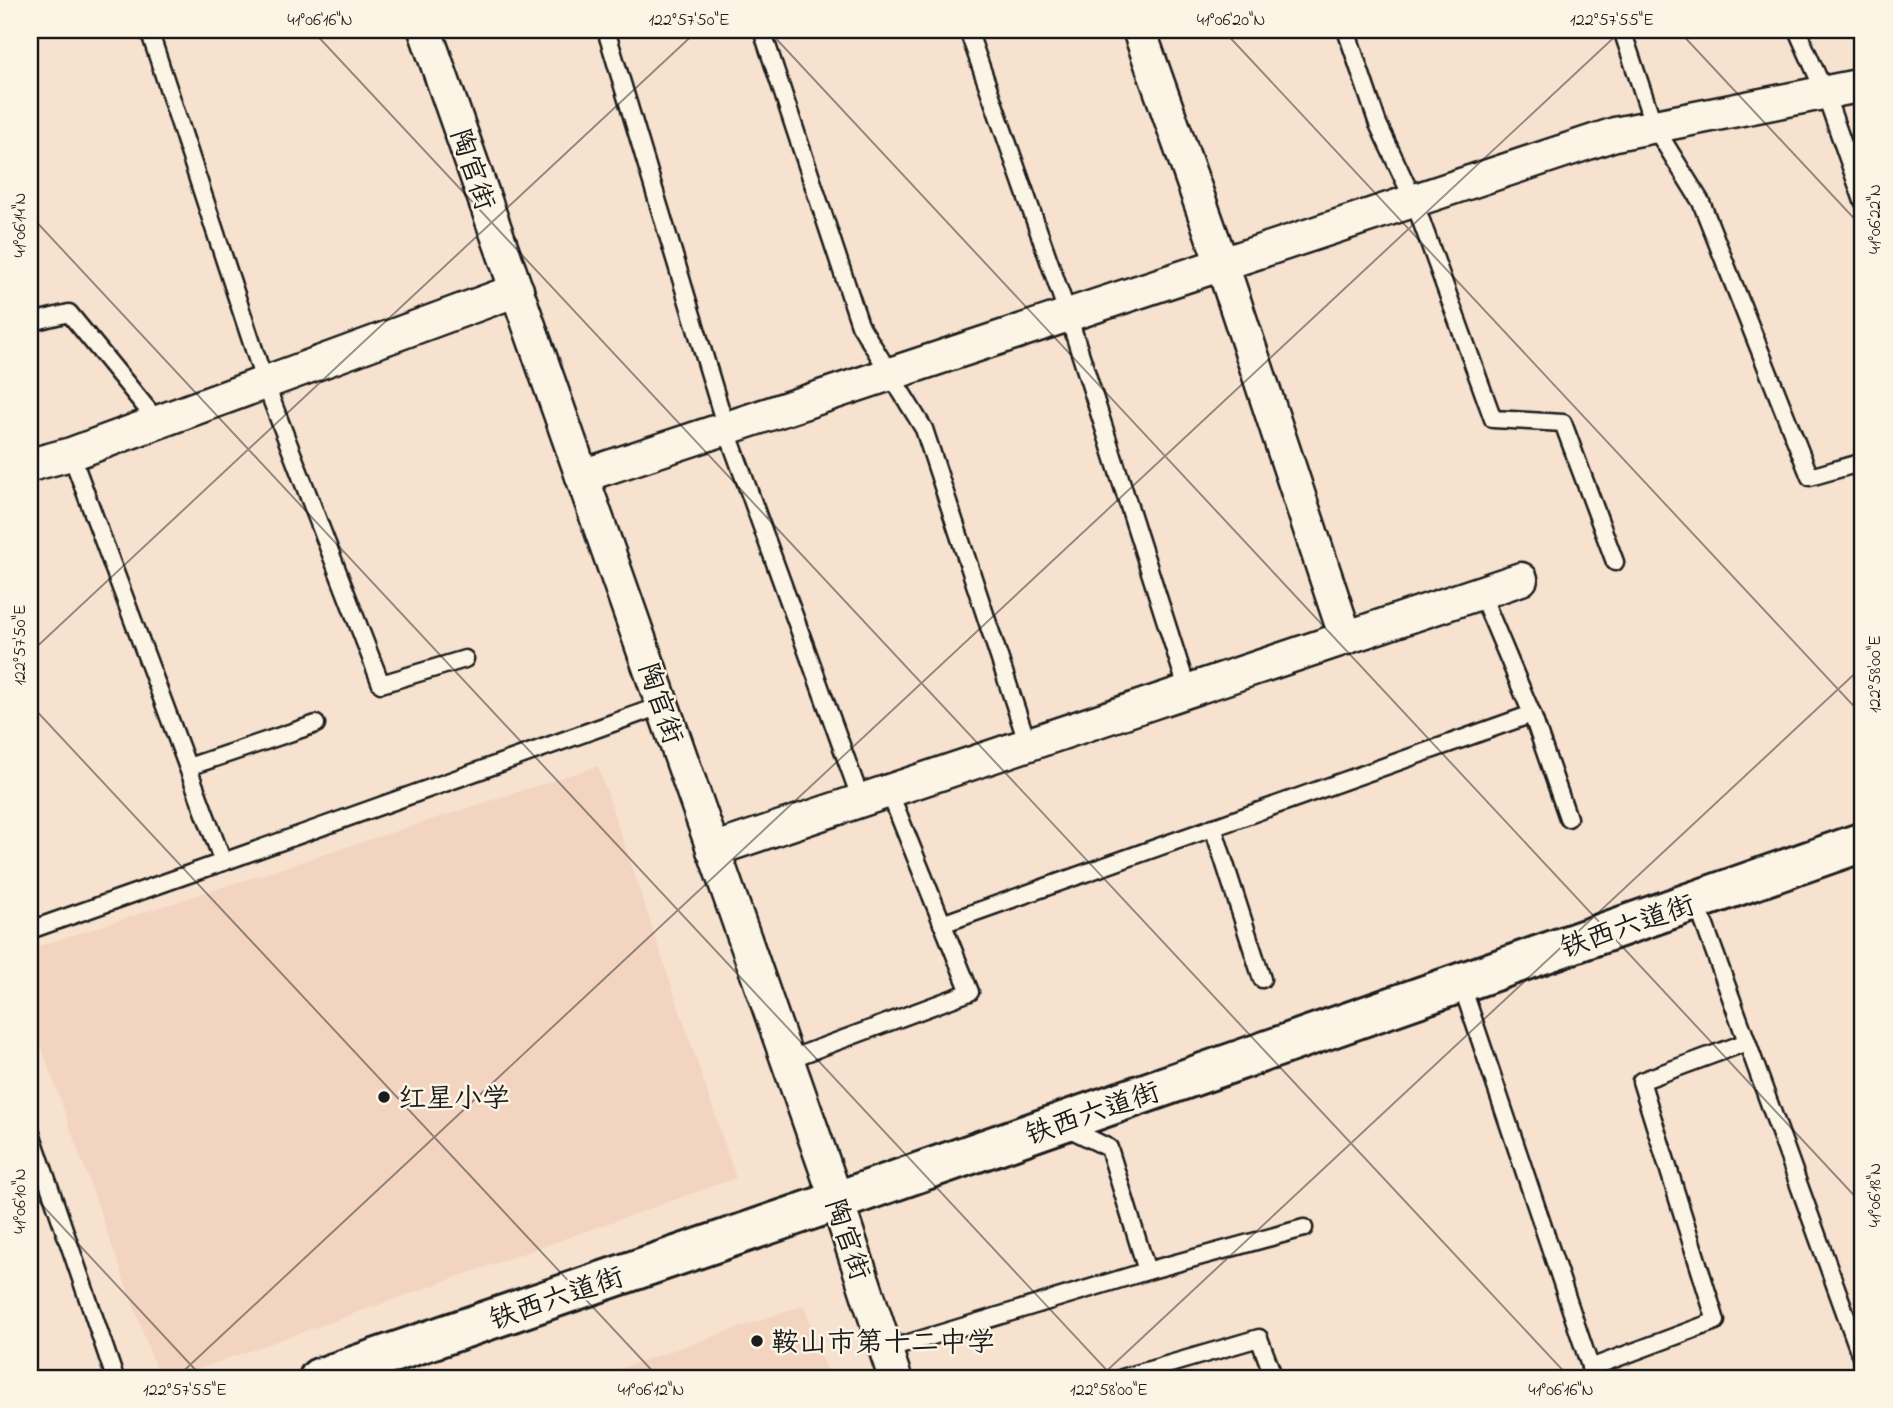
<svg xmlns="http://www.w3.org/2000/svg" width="1893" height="1408" viewBox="0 0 1893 1408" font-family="'Indie Flower','LXGW WenKai TC',sans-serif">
<rect width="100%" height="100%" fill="#f7e2d0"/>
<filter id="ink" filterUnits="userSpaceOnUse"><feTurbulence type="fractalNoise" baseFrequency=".0143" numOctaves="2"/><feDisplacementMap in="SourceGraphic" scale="14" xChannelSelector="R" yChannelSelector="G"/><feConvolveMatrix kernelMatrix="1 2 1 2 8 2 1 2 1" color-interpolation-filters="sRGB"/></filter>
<g filter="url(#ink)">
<g fill="#f3d4c1">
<path d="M598,766L736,1178L173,1378H159L30,1015V949Z"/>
<path d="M804,1305L829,1378H593Z"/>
</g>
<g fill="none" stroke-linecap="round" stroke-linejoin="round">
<g stroke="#1c1c1c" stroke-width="21">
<g id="service">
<path d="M149,30L265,383L381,684L465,659"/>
<path d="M606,30L726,428L861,800"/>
<path d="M762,30L860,325L924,429L1028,745"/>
<path d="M968,30L1068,315L1188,691"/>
<path d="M1346,30L1378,124L1414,201L1493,419L1563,423L1615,562"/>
<path d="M1622,30L1654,126L1701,202L1810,477L1863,462"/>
<path d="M1797,30L1825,93L1863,201"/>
<path d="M30,316L32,322L69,313L158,422"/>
<path d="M1481,593L1532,714L1568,818"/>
<path d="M188,767L316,724"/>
<path d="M1213,827L1262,979"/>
<path d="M223,862L663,705"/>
<path d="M1696,901L1863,1362"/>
<path d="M942,924L1532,714"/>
<path d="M30,930L223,862L71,454"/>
<path d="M1461,983L1594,1378"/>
<path d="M787,1060L970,992L889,791"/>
<path d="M1064,1126L1109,1148L1147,1271"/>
<path d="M30,1130L115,1378"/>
<path d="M886,1350L1147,1271L1304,1228"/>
<path d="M1590,1368L1716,1321L1641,1081L1747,1042"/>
<path d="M1122,1378L1259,1338L1274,1378"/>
</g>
</g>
<g stroke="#1c1c1c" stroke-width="37">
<g id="minor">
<path d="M425,30L837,1201L895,1378"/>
<path d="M1139,30L1222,264L1346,638"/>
<path d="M30,465L71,454L517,290"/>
<path d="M582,476L1615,134L1863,85"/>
<path d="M713,850L1521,579"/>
</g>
</g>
<g stroke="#1c1c1c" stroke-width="44">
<path id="secondary" d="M319,1378L837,1201L1863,842"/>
</g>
<use href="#service" stroke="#fcf5e5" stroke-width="16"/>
<use href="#minor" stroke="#fcf5e5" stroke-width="32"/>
<use href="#secondary" stroke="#fcf5e5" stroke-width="38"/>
</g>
</g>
<path fill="none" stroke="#1c1c1c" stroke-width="2" stroke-opacity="0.45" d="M312,30L1570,1378M768,30L1863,1205M1223,30L1863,716M1678,30L1863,228M30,215L1114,1378M30,653L698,30M30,704L659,1378M30,1192L203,1378M176,1378L1622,30M1099,1378L1863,666"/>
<g fill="#1c1c1c" stroke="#fcf5e5" stroke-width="2.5">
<circle cx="384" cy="1097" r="7"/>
<circle cx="757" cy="1341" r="7"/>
</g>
<g text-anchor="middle" stroke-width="5" stroke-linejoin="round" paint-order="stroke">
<g font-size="28" fill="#1c1c1c" stroke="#fcf5e5">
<text transform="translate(474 169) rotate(71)" y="10">陶官街</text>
<text transform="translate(662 703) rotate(71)" y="10">陶官街</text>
<text transform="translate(1627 925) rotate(-19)" y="10">铁西六道街</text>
<text transform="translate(1092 1112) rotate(-19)" y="10">铁西六道街</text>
<text transform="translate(849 1239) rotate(71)" y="10">陶官街</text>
<text transform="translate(556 1297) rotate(-19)" y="10">铁西六道街</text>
</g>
<g font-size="28" fill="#1c1c1c" stroke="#fcf5e5" text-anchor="start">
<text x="398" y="1107">红星小学</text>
<text x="771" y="1351">鞍山市第十二中学</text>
</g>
</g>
<rect width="1893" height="1408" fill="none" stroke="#fcf5e5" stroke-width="77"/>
<rect x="38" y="38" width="1816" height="1332" fill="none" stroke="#1c1c1c" stroke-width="2.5"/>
<g font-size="18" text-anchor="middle" fill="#1c1c1c">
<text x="320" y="25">41°06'16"N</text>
<text x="689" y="25">122°57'50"E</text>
<text x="1231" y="25">41°06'20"N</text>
<text x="1612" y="25">122°57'55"E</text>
<text transform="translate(1874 219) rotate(-90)" y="6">41°06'22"N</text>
<text transform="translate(19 225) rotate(-90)" y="6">41°06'14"N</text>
<text transform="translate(19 645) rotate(-90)" y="6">122°57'50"E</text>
<text transform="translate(1874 674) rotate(-90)" y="6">122°58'00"E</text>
<text transform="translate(1874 1195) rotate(-90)" y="6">41°06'18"N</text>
<text transform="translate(19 1201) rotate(-90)" y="6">41°06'10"N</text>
<text x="185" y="1395">122°57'55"E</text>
<text x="651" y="1395">41°06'12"N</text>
<text x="1109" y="1395">122°58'00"E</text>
<text x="1561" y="1395">41°06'16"N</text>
</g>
</svg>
